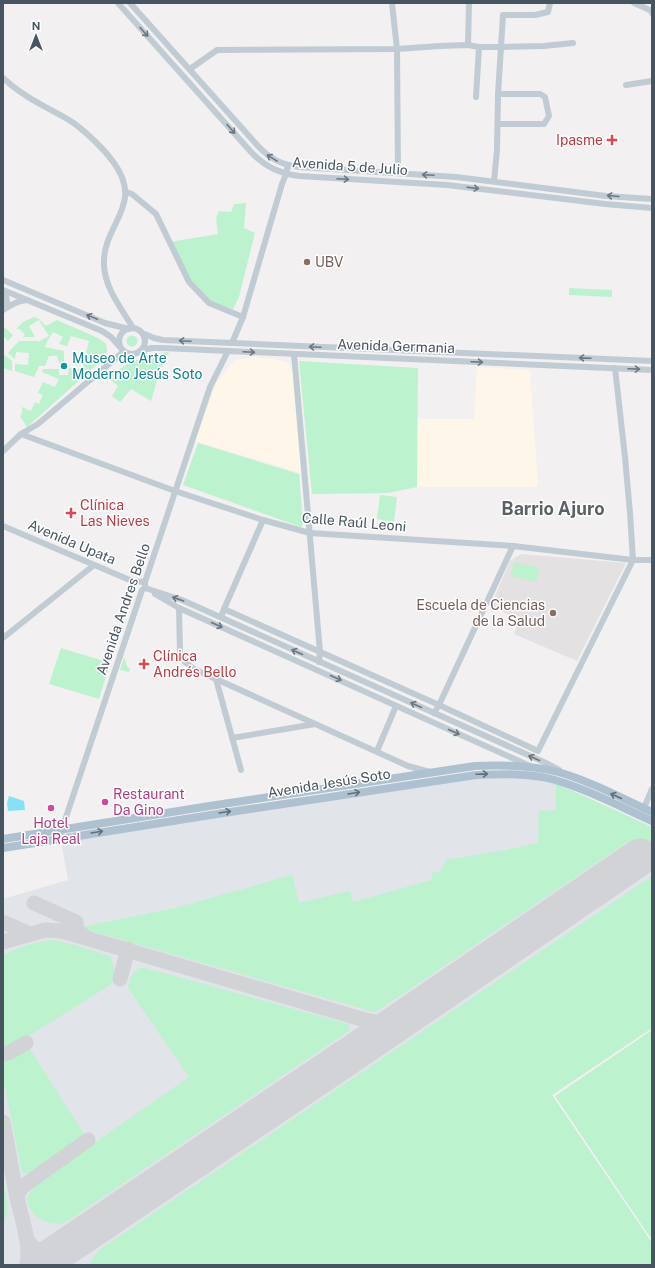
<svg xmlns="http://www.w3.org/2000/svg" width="655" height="1268" viewBox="0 0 655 1268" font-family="'Public Sans',sans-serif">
<rect width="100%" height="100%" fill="#f2f0f0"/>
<g fill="#fdf6e9">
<path d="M254,357L275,359L288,363L293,372L301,473L195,441L216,383L235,360Z"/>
<path d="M477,367L530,370L538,484L536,487H417V419H474Z"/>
</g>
<path fill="#e4e1e2" d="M521,554L626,563L577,661L514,634L519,621L491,605L510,561Z"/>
<path fill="#e1e4e8" d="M487,778H511L535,780L556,784L573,791L652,827V1028L552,1095L652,1243V1265H3V899L68,880L61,842L454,781Z"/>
<g fill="#bcf2ce">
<path d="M246,203L244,228L255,233L239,297L233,309L206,301L189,282L170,242L218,234L216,218L219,211L231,212L234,204Z"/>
<path d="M569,288L612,290V297L569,295Z"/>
<path d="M34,317L39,319L46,326L57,320L98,338L106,344L107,351L102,360L27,427L20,416L22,414V407L31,411L35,402L39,404L43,395L38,393L43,382L55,387L59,379L42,372L43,369H59V375H68L69,368L82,370L89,341L71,336L67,346L59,344L63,337L53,332L48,340L45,347L64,351V365H60L57,356H49L45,366H39L34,377L15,371V364L28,365L29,353L16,352L15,359L8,353L19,341H38V342L49,336L39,320L29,326L35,337H23L25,334L19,329H16L23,322Z"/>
<path d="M3,326L13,335L8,341L3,336Z"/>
<circle cx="132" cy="341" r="5.5"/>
<path d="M169,352L158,377L151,401L131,389L120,402L112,396L118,386L107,376C127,364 144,354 169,352Z"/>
<path d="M3,354L12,361V371L3,368Z"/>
<path d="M299,361L418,368L417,487L388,493L312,494Z"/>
<path d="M198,443L299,474L303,524L301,527L183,485Z"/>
<path d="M380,495L397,497L394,522L377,519Z"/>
<path d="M514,562L539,568L536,582L511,576Z"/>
<path d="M61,648L110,663L99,699L49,684Z"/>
<path d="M124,657L127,666L130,669L129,672L120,670Z"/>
<path d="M556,784L573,791L652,827V874L629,841L376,1012H374L84,929L85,926H86L175,908L292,875L299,903L350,891L353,902L432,880V873L441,871L446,860L506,850L538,843L539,810L556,811Z"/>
<path d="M652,876V1028L552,1095L652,1243V1265H90L91,1262L99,1250Z"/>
<path d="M52,940L72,944L110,956C113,965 118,977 110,985L24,1039L11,1046L3,1049V956C16,947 36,942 52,940Z"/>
<path d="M139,968H145L348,1024L350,1028L349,1031L63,1224C44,1223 32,1219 27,1199L31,1191L37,1183L189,1077L128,988C129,979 132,974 139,968Z"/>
<path d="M652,1030V1240L555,1096Z"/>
<path d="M29,1048L84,1134L33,1173H22L3,1078V1058Z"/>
<path d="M3,1182C6,1198 11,1210 3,1226Z"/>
</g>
<path fill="#86e2f2" d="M9,796L24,801L25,810L8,811L7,803Z"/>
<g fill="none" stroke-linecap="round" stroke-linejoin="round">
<g stroke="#d2d3d6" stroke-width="15">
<path d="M34,903L76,922V930L84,936"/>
<path d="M3,922L30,934"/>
<path d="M3,942L45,930L62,931L365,1020L390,1025L403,1018"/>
<path d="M120,979L128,949"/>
<path d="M362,1047C370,1039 375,1028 365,1020"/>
<path d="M3,1054L10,1052L26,1043"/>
<path d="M3,1122C8,1147 12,1173 17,1198C22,1220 31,1243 27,1265"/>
<path d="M17,1195L22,1187L88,1140"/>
<path d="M26,1238C34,1251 40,1253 55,1255"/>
</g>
<path stroke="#d2d3d6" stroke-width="37" d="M39,1265L362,1047L640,857"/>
<g stroke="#c0cbd3" stroke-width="6">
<path d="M118,3L251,152C265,167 279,173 299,176L447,185L605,204L652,208"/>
<path d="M130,3L258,146C270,159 282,165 300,167L456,177L606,196L652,199"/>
<path d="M392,3L397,49L398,173"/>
<path d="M634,3L652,11V13"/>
<path d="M468,45L469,3"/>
<path d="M190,69L217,50L397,49L440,46L468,45L479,47H501L544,46L573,43"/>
<path d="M3,78C14,88 27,97 40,104C52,111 64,116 75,124C87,133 105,150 114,163C145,206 102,224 104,265C105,289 122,309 133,328"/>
<path d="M626,85L652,81"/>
<path d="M476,97L479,47"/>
<path d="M498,124H544L549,116L545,97L540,94H498"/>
<path d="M494,181L497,150L498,94L503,15H535L548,12L550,3"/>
<path d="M126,192L132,194L156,214L189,282L209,303L243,317"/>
<path d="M3,280L105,323L129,329"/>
<path d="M3,290L102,331L111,337L120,347"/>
<path d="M3,308L7,301L5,291"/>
<path d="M3,310C11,305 17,301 27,300"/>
<circle cx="132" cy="341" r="13"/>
<path d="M142,333L154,338L163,340L652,361"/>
<path d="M232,343L243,317L282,184L286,174L288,165"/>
<path d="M140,351L152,348H163L652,370"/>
<path d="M294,354L320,652L319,662"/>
<path d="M21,434L175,491L263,520L310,533L513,546L633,560H652"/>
<path d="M3,451L21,434L38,424L123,352"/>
<path d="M3,526L132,581L145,582"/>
<path d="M145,588L182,600L546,763L559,770"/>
<path d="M155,594L179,608L530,766"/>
<path d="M179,608L180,653L185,662L194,669L408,766L430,772"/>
<path d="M224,609L263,520"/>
<path d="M221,617L224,609L439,705L538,751L633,560L630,513L625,457L615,368"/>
<path d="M3,638L94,565"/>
<path d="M216,679L241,770"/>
<path d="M434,713L439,705L513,546"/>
<path d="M232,738L315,724"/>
<path d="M377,751L396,706"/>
<path d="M644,808L652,789"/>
<path d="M59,838L142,590L145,588V582L210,387L228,351"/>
</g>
<g stroke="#aec1d0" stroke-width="8">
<path d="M3,839L216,805L475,766C502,765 532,765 558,772C590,781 621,798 652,812"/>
<path d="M3,848L217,814L476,775C502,774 530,773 555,780C587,789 621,807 652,821"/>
</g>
</g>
<defs><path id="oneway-shaft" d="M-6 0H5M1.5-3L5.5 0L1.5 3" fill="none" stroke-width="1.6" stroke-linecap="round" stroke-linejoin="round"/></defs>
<g stroke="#6b7882">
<use href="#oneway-shaft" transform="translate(144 32) rotate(48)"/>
<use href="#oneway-shaft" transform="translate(231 129) rotate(49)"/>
<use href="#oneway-shaft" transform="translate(272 158) rotate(-148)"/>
<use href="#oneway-shaft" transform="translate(428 175) rotate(-177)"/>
<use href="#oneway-shaft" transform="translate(343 179) rotate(3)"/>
<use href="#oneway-shaft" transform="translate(473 188) rotate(7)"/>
<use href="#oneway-shaft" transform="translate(613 196) rotate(-175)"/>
<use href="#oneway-shaft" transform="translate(92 317) rotate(-158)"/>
<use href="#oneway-shaft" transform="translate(185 341) rotate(-177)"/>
<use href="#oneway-shaft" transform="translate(315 347) rotate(-177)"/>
<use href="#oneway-shaft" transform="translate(249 352) rotate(3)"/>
<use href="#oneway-shaft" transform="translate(585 358) rotate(-178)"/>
<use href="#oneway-shaft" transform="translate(477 362) rotate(2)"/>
<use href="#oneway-shaft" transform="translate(634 369) rotate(2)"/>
<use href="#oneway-shaft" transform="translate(178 599) rotate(-161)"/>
<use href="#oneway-shaft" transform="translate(217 625) rotate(24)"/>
<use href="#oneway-shaft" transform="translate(297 652) rotate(-156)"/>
<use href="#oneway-shaft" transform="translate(336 678) rotate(24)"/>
<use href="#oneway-shaft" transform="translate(416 705) rotate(-156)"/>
<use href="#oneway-shaft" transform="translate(454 732) rotate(24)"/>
<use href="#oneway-shaft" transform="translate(534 758) rotate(-156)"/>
</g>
<g stroke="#60707b">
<use href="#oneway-shaft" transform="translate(482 774) rotate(-2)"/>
<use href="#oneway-shaft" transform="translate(354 793) rotate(-9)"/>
<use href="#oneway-shaft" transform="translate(616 796) rotate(-156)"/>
<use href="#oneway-shaft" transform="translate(225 812) rotate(-9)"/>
<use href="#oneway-shaft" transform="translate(97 832) rotate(-9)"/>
</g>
<g fill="#e0444e" stroke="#fff" stroke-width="1.5">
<path d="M610 134h4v4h4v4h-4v4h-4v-4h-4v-4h4z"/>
<path d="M69 507h4v4h4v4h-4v4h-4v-4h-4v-4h4z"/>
<path d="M142 658h4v4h4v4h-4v4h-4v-4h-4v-4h4z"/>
</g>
<g fill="#8d6e63" stroke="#fff" stroke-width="1.5">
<circle cx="307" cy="262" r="4"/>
<circle cx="553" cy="613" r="4"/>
</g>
<circle fill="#0f9aa8" stroke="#fff" stroke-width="1.5" cx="64" cy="366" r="4"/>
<g fill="#d1479c" stroke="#fff" stroke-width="1.5">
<circle cx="105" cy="802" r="4"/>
<circle cx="51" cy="808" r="4"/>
</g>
<g text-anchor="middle" stroke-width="3" stroke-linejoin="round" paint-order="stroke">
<g font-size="14" fill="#be3a42" stroke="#fff" text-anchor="start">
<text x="603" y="145" text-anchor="end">Ipasme</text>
<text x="80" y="510">Clínica<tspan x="80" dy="16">Las Nieves</tspan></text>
<text x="153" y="661">Clínica<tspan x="153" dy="16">Andrés Bello</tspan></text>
</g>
<g font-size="14" fill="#46555f" stroke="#fff">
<text transform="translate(350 166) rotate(4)" y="5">Avenida 5 de Julio</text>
<text transform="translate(396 346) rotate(2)" y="5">Avenida Germania</text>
<text transform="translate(354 522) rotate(5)" y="5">Calle Raúl Leoni</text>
<text transform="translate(72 542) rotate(23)" y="5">Avenida Upata</text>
<text transform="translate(123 609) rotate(-71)" y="5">Avenida Andres Bello</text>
<text transform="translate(329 783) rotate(-9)" y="5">Avenida Jesús Soto</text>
</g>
<g font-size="14" fill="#785e54" stroke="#fff" text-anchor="start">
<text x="315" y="267">UBV</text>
<text x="545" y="610" text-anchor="end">Escuela de Ciencias<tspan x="545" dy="16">de la Salud</tspan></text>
</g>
<g font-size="14" fill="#0d838f" stroke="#fff" text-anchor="start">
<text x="72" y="363">Museo de Arte<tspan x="72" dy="16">Moderno Jesús Soto</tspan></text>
</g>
<g font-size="14" fill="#b23c85" stroke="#fff" text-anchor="start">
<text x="113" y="799">Restaurant<tspan x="113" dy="16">Da Gino</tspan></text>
<text x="51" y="828" text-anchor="middle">Hotel<tspan x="51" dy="16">Laja Real</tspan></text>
</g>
<g font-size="18" font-weight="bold" fill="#5c6165" stroke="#fff">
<text x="553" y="515">Barrio Ajuro</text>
</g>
</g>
<rect width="655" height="1268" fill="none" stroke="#46555f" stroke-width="8"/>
<g transform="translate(36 36)" stroke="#ffffff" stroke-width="3" paint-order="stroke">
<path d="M0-3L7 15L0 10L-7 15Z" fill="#46555f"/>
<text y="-6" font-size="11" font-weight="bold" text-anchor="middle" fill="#46555f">N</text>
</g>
</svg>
